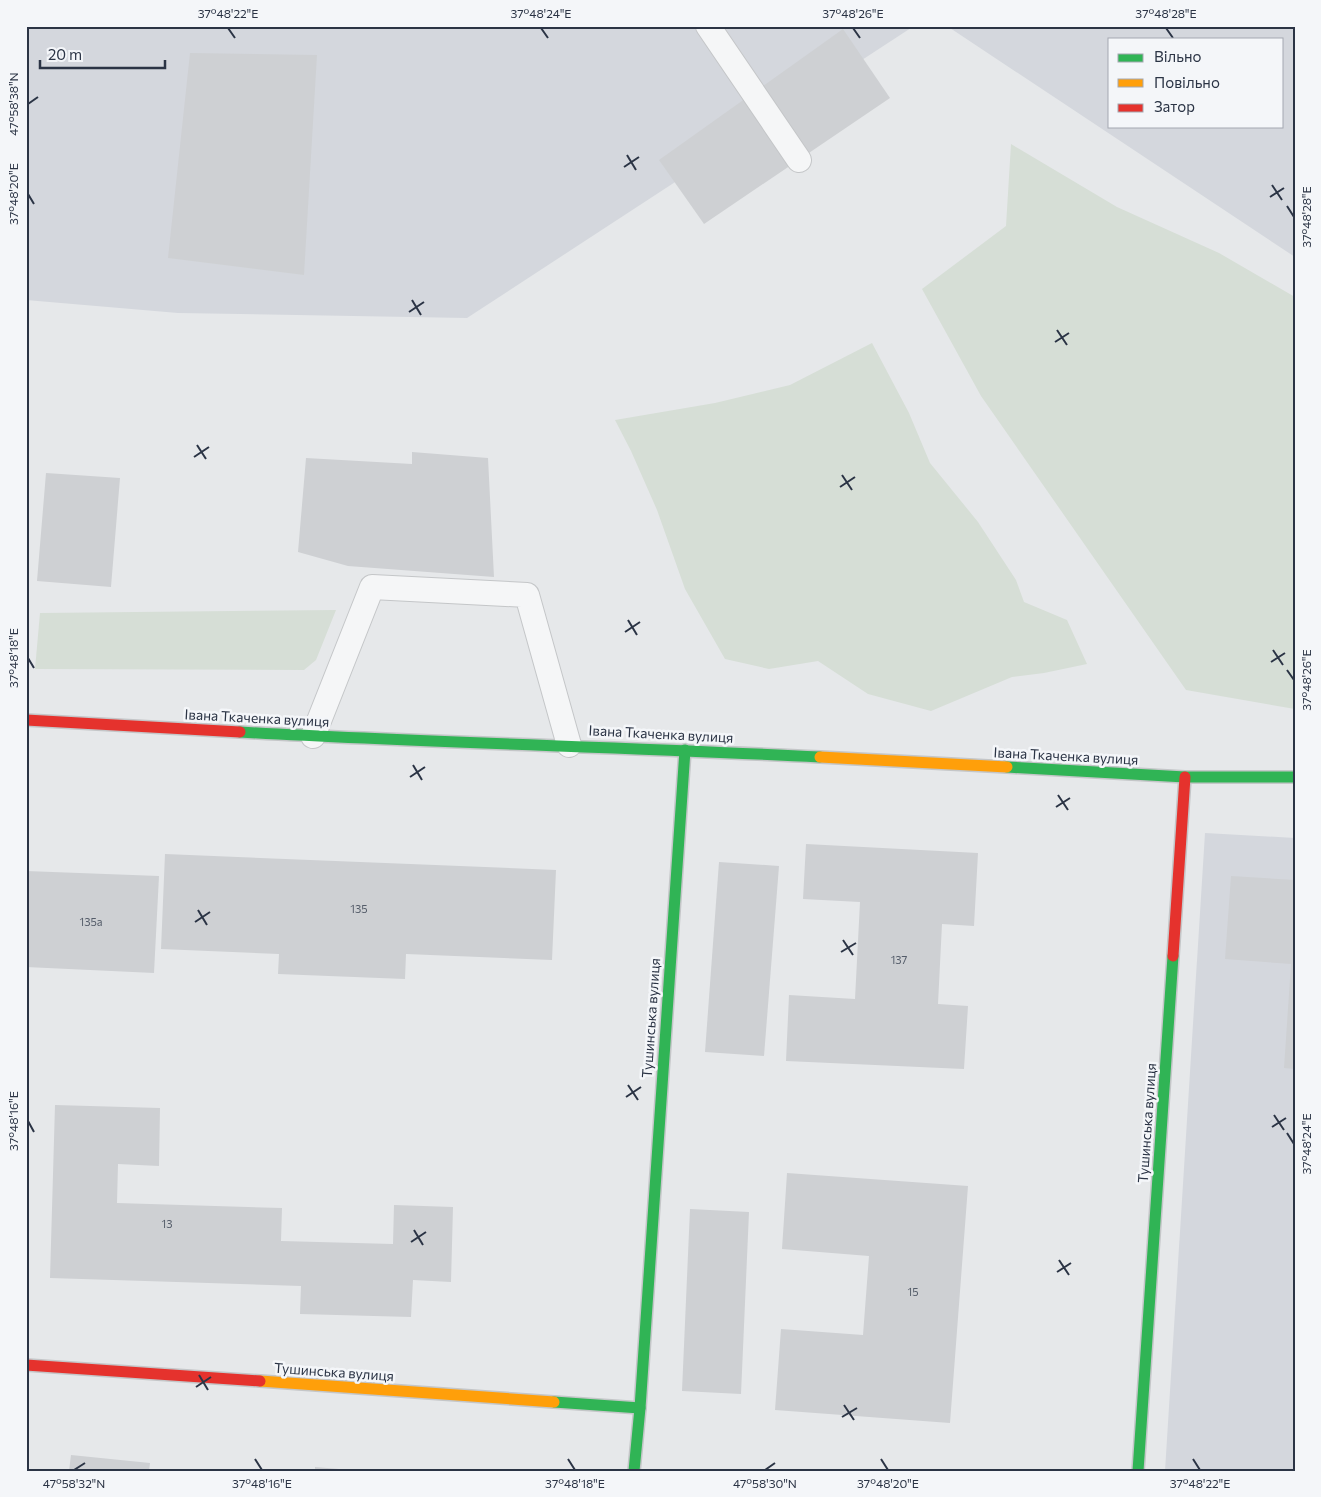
<svg xmlns="http://www.w3.org/2000/svg" width="1321" height="1497" viewBox="0 0 1321 1497" font-family="Commissioner,sans-serif">
<rect width="100%" height="100%" fill="#e6e8ea"/>
<g fill="#d4d7dd" fill-rule="evenodd">
<path d="M26,26H914L467,318L178,313L26,300Z"/>
<path d="M947,26H1295V257ZM1110,39H1282V126H1110Z"/>
<path d="M1205,833L1295,838V1471H1165Z"/>
</g>
<g fill="#d6ded6">
<path d="M1011,144L1117,207L1219,253L1295,297V709L1186,690L981,396L922,289L1006,226Z"/>
<path d="M872,343L909,413L930,463L978,522L1016,580L1024,602L1067,620L1087,664L1044,673L1012,677L931,711L868,694L818,661L769,669L725,659L685,589L657,510L631,451L615,420L715,403L790,385Z"/>
<path d="M336,610L316,660L304,670L35,669L40,613Z"/>
</g>
<g fill="#ced0d3">
<path d="M843,29L890,98L704,224L659,160Z"/>
<path d="M190,53L317,55L304,275L168,258Z"/>
<path d="M412,452L488,458L494,577L348,566L298,552L306,458L412,464Z"/>
<path d="M46,473L120,478L111,587L37,581Z"/>
<path d="M806,844L978,853L974,926L942,924L938,1004L968,1006L964,1069L786,1061L789,995L855,999L860,902L803,899Z"/>
<path d="M165,854L556,870L552,960L406,954L405,979L278,974L279,954L161,949Z"/>
<path d="M719,862L779,866L764,1056L705,1052Z"/>
<path d="M26,871L159,876L154,973L26,967Z"/>
<path d="M1231,876L1295,880V1069L1284,1068L1291,964L1225,959Z"/>
<path d="M55,1105L160,1108L159,1166L118,1164L117,1203L282,1208L281,1241L393,1244L394,1205L453,1207L451,1282L413,1280L411,1317L300,1314L301,1286L50,1278Z"/>
<path d="M787,1173L968,1186L950,1423L775,1410L781,1329L863,1335L869,1256L782,1249Z"/>
<path d="M690,1209L749,1212L741,1394L682,1391Z"/>
<path d="M71,1455L150,1463L149,1471H69Z"/>
<path d="M315,1467L339,1469V1471H315Z"/>
</g>
<g fill="none" stroke-linecap="round" stroke-linejoin="round">
<g stroke="#c4c6c8" stroke-width="26">
<g id="lane">
<path d="M708,26L799,160"/>
<path d="M313,736L372,587L527,595L569,745"/>
</g>
</g>
<g stroke="#c4c6c8" stroke-width="14">
<g id="fast">
<path d="M240,732C433,743 627,747 820,757"/>
<path d="M1007,767L1185,777H1295"/>
<path d="M554,1402L640,1408"/>
<path d="M634,1471L640,1408L685,750"/>
<path d="M1138,1471L1173,956"/>
</g>
</g>
<g stroke="#c4c6c8" stroke-width="14">
<g id="slow">
<path d="M820,757L1007,767"/>
<path d="M260,1381L554,1402"/>
</g>
</g>
<g stroke="#c4c6c8" stroke-width="14">
<g id="jam">
<path d="M26,720L240,732"/>
<path d="M1173,956L1185,777"/>
<path d="M26,1365L260,1381"/>
</g>
</g>
<use href="#lane" stroke="#f5f6f7" stroke-width="24"/>
<use href="#fast" stroke="#30b455" stroke-width="11"/>
<use href="#slow" stroke="#ff9f0a" stroke-width="11"/>
<use href="#jam" stroke="#e5322d" stroke-width="11"/>
</g>
<path fill="none" stroke="#2b3445" stroke-width="2" d="M228,28L235,38M541,28L548,38M853,28L860,38M1166,28L1173,38M28,104L38,97M627,155L636,170M624,167L639,157M1272,185L1282,200M28,194L34,204M1270,197L1284,188M1287,206L1294,217M412,300L421,315M409,312L424,302M1057,330L1067,345M1055,342L1069,333M197,445L206,459M194,457L209,447M842,475L852,490M840,487L855,477M628,620L637,635M625,632L640,622M1273,650L1283,665M28,658L34,668M1271,662L1285,653M1287,670L1294,680M413,765L422,780M410,777L425,767M1058,795L1068,810M1056,807L1070,798M198,910L207,925M195,922L210,912M843,940L853,955M841,952L856,943M628,1085L638,1100M626,1097L641,1087M1274,1115L1284,1130M28,1121L34,1132M1272,1127L1286,1118M1287,1133L1294,1144M414,1230L423,1245M411,1242L426,1232M1059,1260L1069,1275M1057,1272L1071,1263M199,1375L208,1390M196,1387L211,1377M844,1405L854,1420M842,1417L857,1408M255,1459L262,1470M568,1459L575,1470M881,1459L888,1470M1193,1459L1200,1470M74,1470L85,1463M765,1470L775,1463"/>
<g text-anchor="middle" stroke-width="5" stroke-linejoin="round" paint-order="stroke">
<g font-size="11" fill="#545c69">
<text x="359" y="913">135</text>
<text x="91" y="926">135а</text>
<text x="899" y="964">137</text>
<text x="167" y="1228">13</text>
<text x="913" y="1296">15</text>
</g>
<g font-size="14" fill="#2b3445" stroke="#f4f6f9">
<text transform="translate(257 718) rotate(3)" y="5">Івана Ткаченка вулиця</text>
<text transform="translate(661 734) rotate(3)" y="5">Івана Ткаченка вулиця</text>
<text transform="translate(1066 756) rotate(3)" y="5">Івана Ткаченка вулиця</text>
<text transform="translate(651 1018) rotate(-86)" y="5">Тушинська вулиця</text>
<text transform="translate(1147 1123) rotate(-86)" y="5">Тушинська вулиця</text>
<text transform="translate(334 1372) rotate(4)" y="5">Тушинська вулиця</text>
</g>
</g>
<rect width="1321" height="1497" fill="none" stroke="#f4f6f9" stroke-width="55"/>
<rect x="1108" y="38" width="175" height="90" fill="#f4f6f9" stroke="#a4a8b1"/>
<rect x="1118" y="54" width="25" height="8" fill="#30b455" stroke="#a4a8b1"/>
<text x="1154" y="62" font-size="15" fill="#2b3445">Вільно</text>
<rect x="1118" y="79" width="25" height="8" fill="#ff9f0a" stroke="#a4a8b1"/>
<text x="1154" y="88" font-size="15" fill="#2b3445">Повільно</text>
<rect x="1118" y="104" width="25" height="8" fill="#e5322d" stroke="#a4a8b1"/>
<text x="1154" y="112" font-size="15" fill="#2b3445">Затор</text>
<path d="M40 60v8h125v-8" fill="none" stroke="#2b3445" stroke-width="2.5"/>
<text x="48" y="60" font-size="15" fill="#2b3445" stroke="#f4f6f9" stroke-width="4" paint-order="stroke">20 m</text>
<rect x="28" y="28" width="1266" height="1442" fill="none" stroke="#2b3445" stroke-width="2"/>
<g font-size="12" text-anchor="middle" fill="#2b3445">
<text x="228" y="18">37°48'22"E</text>
<text x="541" y="18">37°48'24"E</text>
<text x="853" y="18">37°48'26"E</text>
<text x="1166" y="18">37°48'28"E</text>
<text transform="translate(14 104) rotate(-90)" y="4">47°58'38"N</text>
<text transform="translate(14 194) rotate(-90)" y="4">37°48'20"E</text>
<text transform="translate(1307 217) rotate(-90)" y="4">37°48'28"E</text>
<text transform="translate(14 658) rotate(-90)" y="4">37°48'18"E</text>
<text transform="translate(1307 680) rotate(-90)" y="4">37°48'26"E</text>
<text transform="translate(14 1121) rotate(-90)" y="4">37°48'16"E</text>
<text transform="translate(1307 1144) rotate(-90)" y="4">37°48'24"E</text>
<text x="74" y="1488">47°58'32"N</text>
<text x="262" y="1488">37°48'16"E</text>
<text x="575" y="1488">37°48'18"E</text>
<text x="765" y="1488">47°58'30"N</text>
<text x="888" y="1488">37°48'20"E</text>
<text x="1200" y="1488">37°48'22"E</text>
</g>
</svg>
